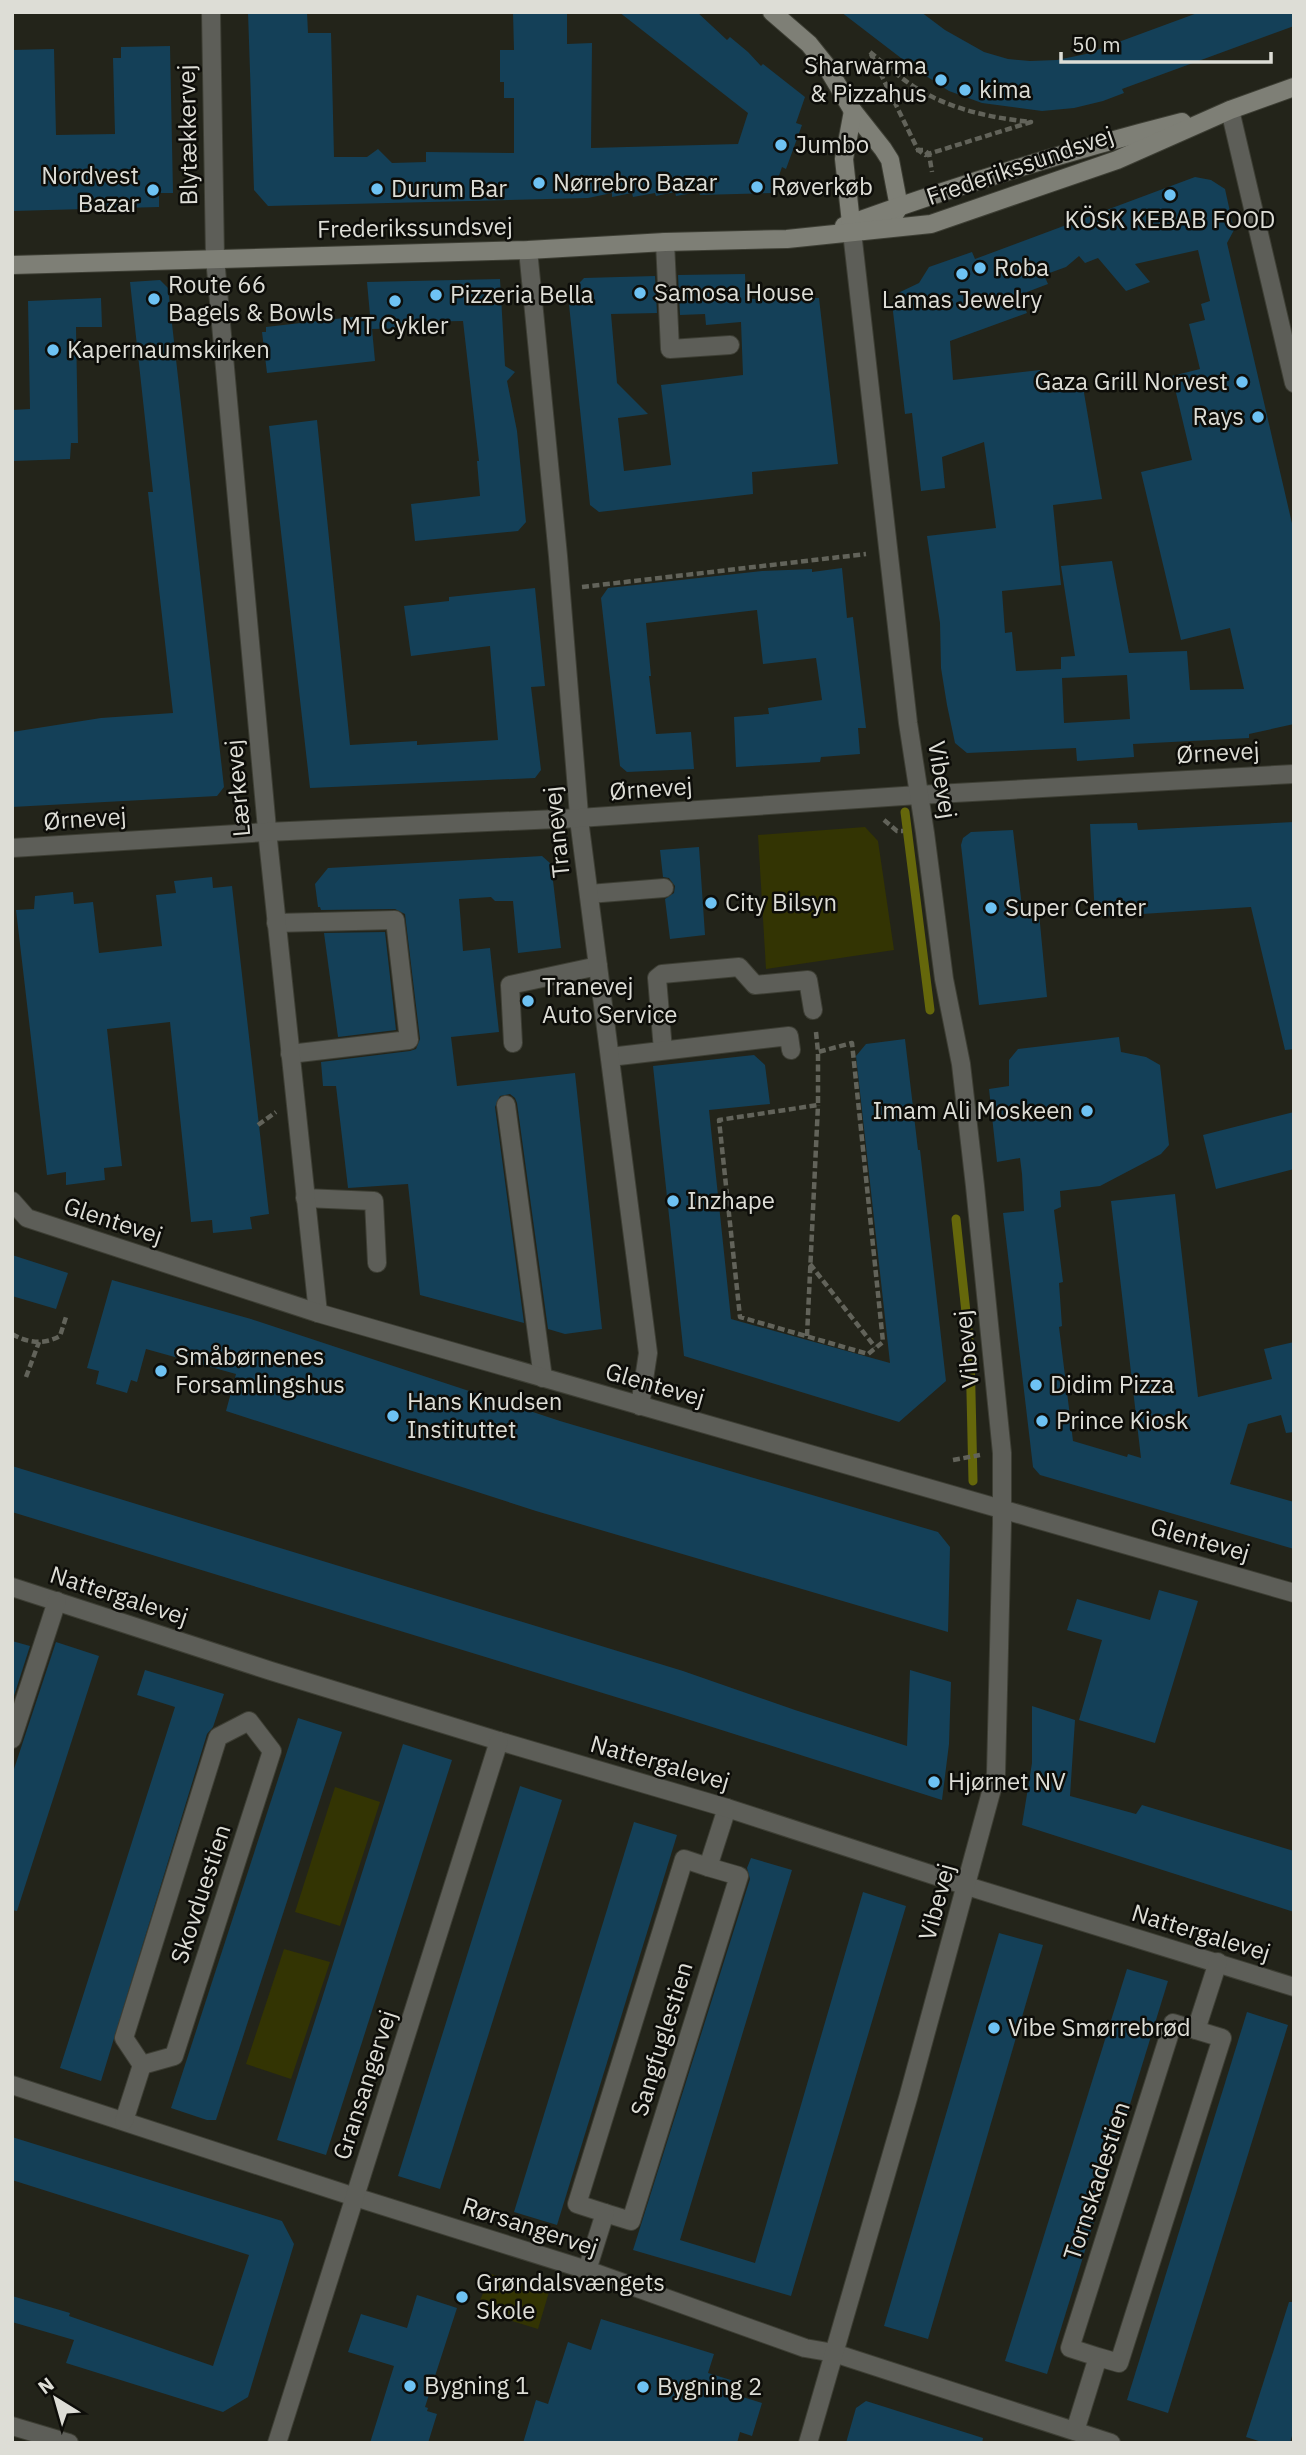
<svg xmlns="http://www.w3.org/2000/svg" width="1306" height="2455" viewBox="0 0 1306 2455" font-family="'IBM Plex Sans',sans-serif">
<rect width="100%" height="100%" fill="#23241a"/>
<g fill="#333403">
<path d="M865,827L878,841L894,950L766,969L758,835Z"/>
<path d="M335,1787L380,1802L340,1926L295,1912Z"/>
<path d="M284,1949L330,1962L291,2079L246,2064Z"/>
<path d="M491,2274L549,2292L538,2329L476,2310Z"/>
</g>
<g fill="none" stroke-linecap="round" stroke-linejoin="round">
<g stroke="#65670b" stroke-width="9">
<path d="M905,812L930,1010"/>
<path d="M956,1219L970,1350L973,1481"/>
</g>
</g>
<g fill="#144058" fill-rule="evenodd">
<path d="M248,12H307L308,33H331L334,157H367L378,149L392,163L426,162V152L514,153V98H504V82H500V50H514L513,12H567V44L592,43L591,148L738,144L748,113L619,12H697L727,40L730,37L748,52L761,66L763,64L805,97L796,123L802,125L786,169L782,167L773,193L700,195L699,192L676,196L675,192L656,196L655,193L633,197L632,193L612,197V193L588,198L268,206L254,190Z"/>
<path d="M841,12H921L945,30L984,52L1008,59L1030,61L1057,60L1086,54L1200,12H1294V26L1122,89L1124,93L1103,101L1074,108L1042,111L982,103L949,91L914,68Z"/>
<path d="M170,46L173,193H159V207L12,211V50L54,49L56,135L115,134L113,58H121V47Z"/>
<path d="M1195,177L1211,180L1225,189L1234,230L1227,243L1294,532V724L1249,734V738L1133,744L1134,757L1077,761L1076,748L967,753L955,743L947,705L941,668L940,623L927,536L996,528L984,442L942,457L945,488L921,491L912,413L905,414L892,303L899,302L898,293L919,283L929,267L972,252L975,259ZM1198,250L1210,301L1201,304L1205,320L1189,324L1200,369L1172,376L1192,460L1141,472L1181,640L1230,628L1244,689L1190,690L1187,651L1129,653L1112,561L1061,566L1075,656L1061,657V669L1016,671L1012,632L1005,633L1002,591L1061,585L1053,505L1102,499L1083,387L1049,393L1040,370L953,380L950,341L1027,313L1019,295L1048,284L1044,275L1066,267L1079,256L1085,263L1098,258L1126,291L1150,282L1135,264ZM1127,675L1130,719L1064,723L1062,678Z"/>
<path d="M745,274L746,299L819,298L838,464L752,472L753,494L599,512L590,505L568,295L584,278L655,276L657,313L611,314L617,383L648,414L618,418L624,471L671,465L661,385L743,375L741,322L706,325L705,314L680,315L678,275Z"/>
<path d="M500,279L505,366L515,372L507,381L517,431L526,522L518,531L415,541L411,504L480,496L477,461H479L463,321L406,322L407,328L372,329L375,361L267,373L262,332H266V327L370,315L367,282Z"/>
<path d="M160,280L168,288L224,787L217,796L12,807V732L101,718L173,713L148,492H153L130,282Z"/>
<path d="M101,298L102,327H76L78,443H71L70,459L12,461V410L30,409L28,301Z"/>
<path d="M317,420L350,745L417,741V745L498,740L490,646L411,656L404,606L449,601V597L535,588L545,686L531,687L541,770L535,778L310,788L269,426Z"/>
<path d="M842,568L847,618L853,617L866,728H858L860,754L821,757L820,762L736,767L734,717L769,714L768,708L822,700L816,658L763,664L757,610L646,623L651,676H649L656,734L691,732L694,769L627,772L620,766L601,598L608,588L762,571L812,569V572Z"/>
<path d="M1294,822V1049L1285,1050L1251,907L1095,917L1090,824L1137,823L1138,830Z"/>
<path d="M1013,830L1023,915L1039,913L1047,997L979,1005L961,845L963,838L971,832Z"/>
<path d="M699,847L705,935L670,939L665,899L674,893L675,886L669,878L663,877L660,850Z"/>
<path d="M542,856L551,864L561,948L518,953L513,901H495L491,897L459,899L463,951L490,948L499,1032L451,1037L457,1086L575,1073L602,1329L565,1334L548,1329L517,1103L515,1098L510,1094L500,1096L495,1107L524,1323L420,1295L408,1184L348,1188L336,1086H323L321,1062L410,1051L416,1049L420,1039L405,914L395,909L321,910L320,907H318L315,884L328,868Z"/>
<path d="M212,877L213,888L232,886L269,1214L250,1217L252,1229L213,1233L212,1220L191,1222L170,1022L107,1029L122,1166L104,1168L105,1180L66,1185V1172L47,1175L16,910L34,909L35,896L73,892L74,904L93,902L99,953L162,946L156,895L176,893L174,881Z"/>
<path d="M385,932L396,1030L338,1037L324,933Z"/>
<path d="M1119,1037L1121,1052L1146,1057L1160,1065L1169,1145L1161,1154L1100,1186L1060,1191L1061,1207L1054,1210L1063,1282L1059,1283L1062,1326L1059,1327L1073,1441L1127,1457L1128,1454L1141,1458L1111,1201L1175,1194L1198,1397L1272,1379L1264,1349L1294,1342V1432L1286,1433L1281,1415L1248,1424L1230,1484L1294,1502V1549L1040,1475L1033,1467L1003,1213L1024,1211L1022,1174L1020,1158L997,1162L989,1089L1009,1086V1060L1018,1049Z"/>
<path d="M905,1039L918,1150H920L946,1381L899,1422L684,1356L653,1066L754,1055L765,1065L770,1104L709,1110L731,1319L890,1363L856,1056L866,1044Z"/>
<path d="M1294,1112V1169L1216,1189L1203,1135Z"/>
<path d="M12,1255L68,1273L56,1309L12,1296Z"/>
<path d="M112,1280L251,1319L560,1421L938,1532L950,1547L948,1632L536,1511L226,1411L236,1374L146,1349L137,1382L131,1380L127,1393L96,1384L99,1371L87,1368Z"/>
<path d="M12,1466L683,1671L795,1710L907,1746L910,1670L951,1682L949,1744L942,1800L668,1713L12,1512Z"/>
<path d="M1159,1590L1198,1601L1155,1743L1079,1720L1102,1640L1067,1630L1077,1599L1150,1620Z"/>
<path d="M12,1641L30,1646L12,1702Z"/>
<path d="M56,1642L99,1656L17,1911L12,1910V1775Z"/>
<path d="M145,1670L224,1694L213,1727L207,1734L101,2081L60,2068L175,1707L137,1695Z"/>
<path d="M1032,1706L1075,1720L1070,1796L1136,1814L1142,1805L1294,1851V1912L1022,1825L1032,1763Z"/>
<path d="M298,1718L342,1732L216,2120H207L171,2108Z"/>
<path d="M403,1744L452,1760L326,2155L277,2140Z"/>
<path d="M520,1786L562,1800L440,2189L398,2176Z"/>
<path d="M634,1822L677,1835L557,2225L514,2212Z"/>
<path d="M751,1858L792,1870L680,2240L755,2263L863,1892L906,1906L791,2296L633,2250L750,1879L747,1868Z"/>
<path d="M999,1933L1043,1945L928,2339L884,2326Z"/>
<path d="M1127,1969L1168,1981L1047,2374L1005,2361Z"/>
<path d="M1247,2012L1288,2025L1168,2413L1127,2400Z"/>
<path d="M12,2137L282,2221L294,2244L248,2397L223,2412L66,2363L74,2340L12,2322V2296L70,2313L69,2316L213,2366L249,2255L12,2180Z"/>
<path d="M417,2295L457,2308L425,2407L428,2408L427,2411L437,2414L428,2443H370L394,2366L348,2352L361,2314L407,2328Z"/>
<path d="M1289,2302H1294V2429L1290,2443H1265L1246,2437Z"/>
<path d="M601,2319L714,2354L708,2373L734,2381L730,2393L762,2403L752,2436L740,2432L737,2443H523L536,2400L548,2404L568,2342L591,2350Z"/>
<path d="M866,2401L983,2438L982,2443H846L856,2408Z"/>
</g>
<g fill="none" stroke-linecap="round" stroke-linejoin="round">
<g stroke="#3d3e34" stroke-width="20">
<g id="lane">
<path d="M665,242L670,349L730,345"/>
<path d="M589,894L664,888"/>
<path d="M276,923L395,920L409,1040L290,1054"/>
<path d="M513,1043L510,985L598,966"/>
<path d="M663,1050L657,978L662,974L739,967L755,985L808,980L813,1010"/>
<path d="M610,1057L789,1036L791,1050"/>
<path d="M506,1105L543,1378"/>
<path d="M305,1198L374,1201L377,1263"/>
<path d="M605,2213L631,2221L739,1876L708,1867"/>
<path d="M587,2270L605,2213L577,2204L684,1859L708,1867L727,1808"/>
</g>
</g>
<g stroke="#3d3e34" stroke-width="20">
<g id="street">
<path d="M211,12L215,258L268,840L318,1313"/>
<path d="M1230,110L1294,383"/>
<path d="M528,250L558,556L580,827L648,1353L640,1406"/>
<path d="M12,848L267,832L579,818L918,795L1294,774"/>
<path d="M12,1201L27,1218L318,1313L1294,1593"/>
<path d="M12,1587L271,1671L499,1741L727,1808L967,1886L1294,1987"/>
<path d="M12,1739L57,1601"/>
<path d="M1196,2030L1218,1962"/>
<path d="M12,2085L355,2197L587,2270L805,2348L834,2353L1111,2443"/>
<path d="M124,2121L142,2065L174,2056L272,1751L249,1721L218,1737L124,2038L142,2065"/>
<path d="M12,2426L69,2443"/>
<path d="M1075,2431L1098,2357L1070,2348L1173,2023L1222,2038L1119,2363L1098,2357"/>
<path d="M277,2443L499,1741"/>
<path d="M808,2443L908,2098L996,1774L1002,1523V1453L975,1186L961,1064L944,979L925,833L908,723L852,232"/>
</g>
</g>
<g stroke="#3d3e34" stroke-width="20">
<g id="secondary">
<path d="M772,12L809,44L825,64L853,111L883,149L890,160L899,207L894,215"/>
<path d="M844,226C955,186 1068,151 1182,122"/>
<path d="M852,232L844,159L853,111"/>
<path d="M12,265L528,250L665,242L787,239L931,224L1117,160L1230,110L1294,87"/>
</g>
</g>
<g stroke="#62635a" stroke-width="4.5" stroke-dasharray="7 3.5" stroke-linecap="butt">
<path d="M870,52C884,64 898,76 913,86C948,109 991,118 1031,122L925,155L918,150Z"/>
<path d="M916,150H924L929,154L932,172"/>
<path d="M582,587L866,554"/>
<path d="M884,820L897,831H903"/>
<path d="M816,1032L818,1052L852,1043L883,1342L868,1354L740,1317L719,1120L818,1105V1052"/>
<path d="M258,1125L276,1112"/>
<path d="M810,1264L875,1347"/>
<path d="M12,1334C28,1343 44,1345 60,1336L66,1317"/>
<path d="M807,1336L818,1105"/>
<path d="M26,1377L39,1342"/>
<path d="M953,1460L980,1455"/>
</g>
<use href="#lane" stroke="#5d5e58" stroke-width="18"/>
<use href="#street" stroke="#5d5e58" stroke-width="18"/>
<use href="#secondary" stroke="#7e7f76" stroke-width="18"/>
</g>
<g fill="#6ec2f3" stroke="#0d0d09" stroke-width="2.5">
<circle cx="941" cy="80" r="7"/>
<circle cx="965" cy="90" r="7"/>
<circle cx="781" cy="145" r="7"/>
<circle cx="539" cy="183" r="7"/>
<circle cx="757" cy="187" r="7"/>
<circle cx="377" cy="189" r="7"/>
<circle cx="153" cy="190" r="7"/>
<circle cx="1170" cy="195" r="7"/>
<circle cx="980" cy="268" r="7"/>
<circle cx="962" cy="274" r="7"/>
<circle cx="640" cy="293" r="7"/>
<circle cx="436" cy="295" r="7"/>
<circle cx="154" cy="299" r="7"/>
<circle cx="395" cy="301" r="7"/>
<circle cx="53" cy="350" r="7"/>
<circle cx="1242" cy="382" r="7"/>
<circle cx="1258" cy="417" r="7"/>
<circle cx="711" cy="903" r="7"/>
<circle cx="991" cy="908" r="7"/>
<circle cx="528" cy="1001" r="7"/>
<circle cx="1087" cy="1111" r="7"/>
<circle cx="673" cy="1201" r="7"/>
<circle cx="161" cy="1371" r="7"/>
<circle cx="1036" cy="1385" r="7"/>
<circle cx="393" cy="1416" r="7"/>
<circle cx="1042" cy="1421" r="7"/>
<circle cx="934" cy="1782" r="7"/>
<circle cx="994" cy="2028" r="7"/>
<circle cx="462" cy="2297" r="7"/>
<circle cx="410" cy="2386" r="7"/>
<circle cx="643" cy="2387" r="7"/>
</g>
<g text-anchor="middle" stroke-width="5" stroke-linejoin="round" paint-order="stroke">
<g font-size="24" fill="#ddddd6" stroke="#0d0d09" text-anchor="start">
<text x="927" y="74" text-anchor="end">Sharwarma<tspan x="927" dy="28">&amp; Pizzahus</tspan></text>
<text x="979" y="98">kima</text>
<text x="795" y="153">Jumbo</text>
<text x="139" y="184" text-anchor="end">Nordvest<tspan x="139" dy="28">Bazar</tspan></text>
<text x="553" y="191">Nørrebro Bazar</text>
<text x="771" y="195">Røverkøb</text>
<text x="391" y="197">Durum Bar</text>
<text x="1170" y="228" text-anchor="middle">KÖSK KEBAB FOOD</text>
<text x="994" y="276">Roba</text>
<text x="168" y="293">Route 66<tspan x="168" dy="28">Bagels &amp; Bowls</tspan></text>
<text x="654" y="301">Samosa House</text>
<text x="450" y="303">Pizzeria Bella</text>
<text x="962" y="308" text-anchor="middle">Lamas Jewelry</text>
<text x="395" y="334" text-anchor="middle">MT Cykler</text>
<text x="67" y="358">Kapernaumskirken</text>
<text x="1228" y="390" text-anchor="end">Gaza Grill Norvest</text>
<text x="1244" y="425" text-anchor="end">Rays</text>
<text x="725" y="911">City Bilsyn</text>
<text x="1005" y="916">Super Center</text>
<text x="542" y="995">Tranevej<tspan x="542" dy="28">Auto Service</tspan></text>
<text x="1073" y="1119" text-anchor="end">Imam Ali Moskeen</text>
<text x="687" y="1209">Inzhape</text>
<text x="175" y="1365">Småbørnenes<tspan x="175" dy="28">Forsamlingshus</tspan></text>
<text x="1050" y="1393">Didim Pizza</text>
<text x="407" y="1410">Hans Knudsen<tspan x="407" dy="28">Instituttet</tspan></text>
<text x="1056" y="1429">Prince Kiosk</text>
<text x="948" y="1790">Hjørnet NV</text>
<text x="1008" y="2036">Vibe Smørrebrød</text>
<text x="476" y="2291">Grøndalsvængets<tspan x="476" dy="28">Skole</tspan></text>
<text x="424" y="2394">Bygning 1</text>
<text x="657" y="2395">Bygning 2</text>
</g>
<g font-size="24" fill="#ddddd6" stroke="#0d0d09">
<text transform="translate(188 135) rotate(-91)" y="8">Blytækkervej</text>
<text transform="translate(1020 166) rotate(-19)" y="8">Frederikssundsvej</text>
<text transform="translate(415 228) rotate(-1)" y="8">Frederikssundsvej</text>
<text transform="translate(1218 753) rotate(-3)" y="8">Ørnevej</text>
<text transform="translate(942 780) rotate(81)" y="8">Vibevej</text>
<text transform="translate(238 788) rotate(-95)" y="8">Lærkevej</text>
<text transform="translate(651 789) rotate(-4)" y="8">Ørnevej</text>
<text transform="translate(85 819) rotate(-4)" y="8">Ørnevej</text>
<text transform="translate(557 832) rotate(-96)" y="8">Tranevej</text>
<text transform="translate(113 1221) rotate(18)" y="8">Glentevej</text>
<text transform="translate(967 1349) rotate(-96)" y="8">Vibevej</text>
<text transform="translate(655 1385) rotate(16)" y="8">Glentevej</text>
<text transform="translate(1200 1540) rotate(16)" y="8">Glentevej</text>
<text transform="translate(119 1596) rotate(18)" y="8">Nattergalevej</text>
<text transform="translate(660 1763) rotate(16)" y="8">Nattergalevej</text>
<text transform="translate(201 1894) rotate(-72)" y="8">Skovduestien</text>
<text transform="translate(937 1902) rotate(-75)" y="8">Vibevej</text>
<text transform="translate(1201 1933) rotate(17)" y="8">Nattergalevej</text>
<text transform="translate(662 2039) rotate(-73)" y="8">Sangfuglestien</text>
<text transform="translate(365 2085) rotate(-72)" y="8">Gransangervej</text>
<text transform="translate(1097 2181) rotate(-72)" y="8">Tornskadestien</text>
<text transform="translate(530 2227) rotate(18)" y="8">Rørsangervej</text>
</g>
</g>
<rect width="1306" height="2455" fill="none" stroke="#ddddd6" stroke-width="28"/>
<g transform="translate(56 2399) rotate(323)" stroke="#0d0d09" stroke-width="5" paint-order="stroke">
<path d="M0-5L12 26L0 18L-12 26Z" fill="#ddddd6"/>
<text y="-10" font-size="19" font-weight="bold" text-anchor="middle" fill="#ddddd6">N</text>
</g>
<path d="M1061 52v10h210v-10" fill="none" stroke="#ddddd6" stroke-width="3.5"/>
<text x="1072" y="52" font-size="21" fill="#ddddd6" stroke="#0d0d09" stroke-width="5" paint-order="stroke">50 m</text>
</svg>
